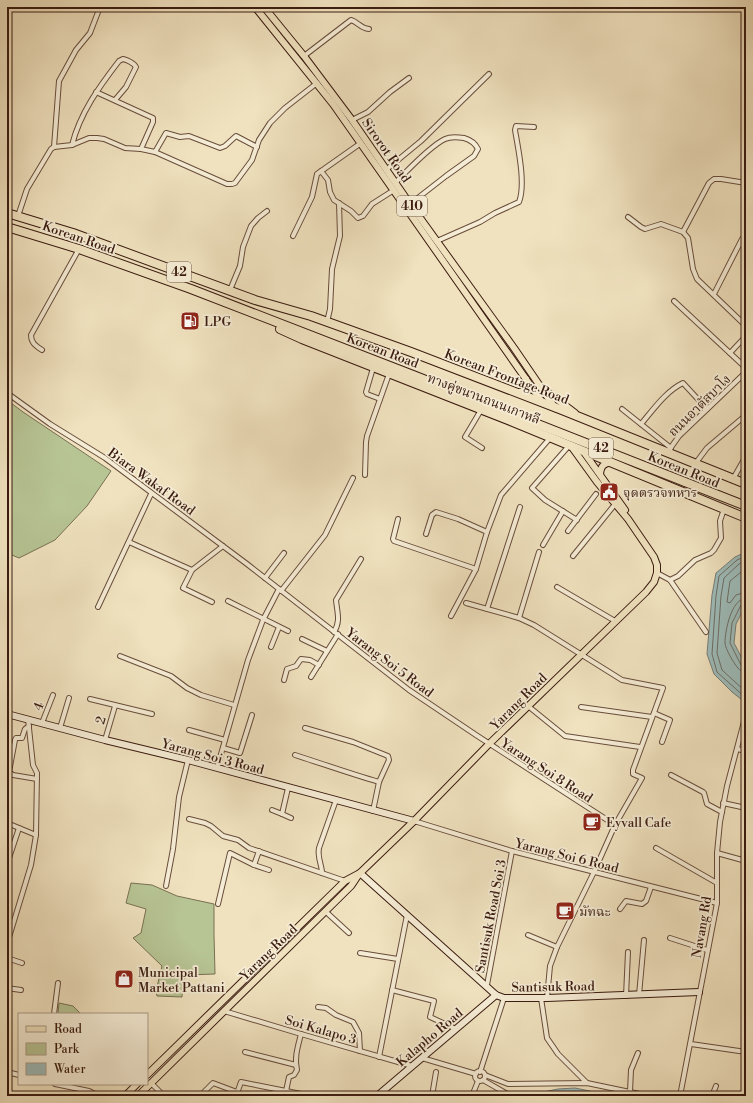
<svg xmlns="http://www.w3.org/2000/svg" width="753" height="1103" viewBox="0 0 753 1103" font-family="'Libre Bodoni','Noto Serif Thai',serif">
<rect width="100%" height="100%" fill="#f0e2bf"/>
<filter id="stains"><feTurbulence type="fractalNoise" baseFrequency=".005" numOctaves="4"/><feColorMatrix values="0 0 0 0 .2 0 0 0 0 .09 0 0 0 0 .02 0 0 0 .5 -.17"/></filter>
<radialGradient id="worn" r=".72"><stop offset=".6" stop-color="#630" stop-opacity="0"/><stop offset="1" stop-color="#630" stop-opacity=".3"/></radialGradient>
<g fill="#b7c494" stroke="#787052">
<path d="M7,400L23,412L111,471L87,506L55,540L19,558L7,553Z"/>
<path d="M131,883L152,885L177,896L214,904V934L215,974L186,975L183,983L182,997L157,996L156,991L162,966L133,938L141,933L146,909L126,903Z"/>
<path d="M59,1003L73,1006L81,1014H58Z"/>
</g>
<g fill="#9dbcba" stroke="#757c76">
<path d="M746,552V604L736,624L734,643L746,666V703L732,692L714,674L707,654L712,595L716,573L735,557Z"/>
<path d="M575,1088L614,1096H523L558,1089Z"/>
</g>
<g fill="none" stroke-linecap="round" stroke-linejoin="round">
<g stroke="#6c6c65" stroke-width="1">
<path d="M746,556L737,560L719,576L716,596L712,654L717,672L746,698"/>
<path d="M746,561L739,564L724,578L721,596L717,653L722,670L746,692"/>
<path d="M746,568L730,581L727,602L730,603L736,595L746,592"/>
<path d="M746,598C731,599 725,631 725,643C725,648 734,664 738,668C740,671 743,671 746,672"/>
<path d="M746,603L741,605L732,623L730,643L741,665L746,667"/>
<path d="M542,1096L559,1093L575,1092L595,1096"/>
</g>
<g stroke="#684d3c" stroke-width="6">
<g id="street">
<path d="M304,56L351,20C358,22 360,28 369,29"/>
<path d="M96,92L153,118V122L141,149"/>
<path d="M352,120L368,112L390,92L409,78"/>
<path d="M72,145C80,113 99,87 119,61L123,59C127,60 134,63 136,67L126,87L115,100"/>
<path d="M54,147L59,81L76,50L90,33L100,7"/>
<path d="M155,152L166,133L180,137L189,136L220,148L225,146L236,136L257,147"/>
<path d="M746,163L745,169L746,176"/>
<path d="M387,169L421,141L489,74"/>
<path d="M321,171L328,180L330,192L334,200L351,211L358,218L363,216L372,204L394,190"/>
<path d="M396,182C408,170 430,146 445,139C451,136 458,137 464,138C471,140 475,143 478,149L474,156L446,176L410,204"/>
<path d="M18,216L27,189L51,149L54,147L72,145L89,138H97L104,139L125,148L141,149L155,152L227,184H232L235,183L252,160L259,140L270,123L285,108L317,83"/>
<path d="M628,217L641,227L645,229L661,224L683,232L688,238L693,269L697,279L746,326"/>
<path d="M683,232L709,183L714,179H721L746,183"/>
<path d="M293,236L312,197L317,174L361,143"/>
<path d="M437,241L480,222L495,213L519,202C526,184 518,148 515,130L516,126L534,127"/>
<path d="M230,290L240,266L243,247L251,226L258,218L267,211"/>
<path d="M714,294L742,239"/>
<path d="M674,301L746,368"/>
<path d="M327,322L330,309L332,269L340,236L339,203"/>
<path d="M42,350C36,346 31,343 31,335L79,249"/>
<path d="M730,353L746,336"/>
<path d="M373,368L366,392L367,394L380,399"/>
<path d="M7,393L50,424L105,458L247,564L409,690L476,735L615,825"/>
<path d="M622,409L671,448"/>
<path d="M481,410L465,437L482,448"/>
<path d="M641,424C653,410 666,391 683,383L707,409"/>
<path d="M567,448L532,488L545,500L577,520"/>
<path d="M667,453L679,436L746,372"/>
<path d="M695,464L707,448L746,415"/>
<path d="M365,475L366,442L367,436L389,374"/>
<path d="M733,479L746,456"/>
<path d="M398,519L393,539L394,541L476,569"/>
<path d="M568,531L596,494"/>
<path d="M426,534L432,515L436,512L458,519L487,532"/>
<path d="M129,542L192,570"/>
<path d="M543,545L563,511"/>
<path d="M573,556L616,503"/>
<path d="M657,573L670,580L706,632"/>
<path d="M265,578L284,553"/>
<path d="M670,580L678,576L695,560L711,553L714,550L721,538L720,521L724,509"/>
<path d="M557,587L615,621"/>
<path d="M281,591L325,535L353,478"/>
<path d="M228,601L288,631"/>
<path d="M212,602L183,588L192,570L223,546"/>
<path d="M466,603L519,618L534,625L622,680L663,688L633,770V774L642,778L615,825L594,872L557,947L550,966L547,998"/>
<path d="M98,607L151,494"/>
<path d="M487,609L520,507"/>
<path d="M451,616L476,569L487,532L501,495L550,438"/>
<path d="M519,618L539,552"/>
<path d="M334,632C341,621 337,612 336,600L361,559"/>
<path d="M302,639L327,651"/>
<path d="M271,647L279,627"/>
<path d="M120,656L171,676L187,688L201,695L234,705"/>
<path d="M311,677L338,634"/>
<path d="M284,680L287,669L296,666L301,659L310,660L319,665"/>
<path d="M90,699L152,714"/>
<path d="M528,706L565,736L640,747"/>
<path d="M581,707L652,717"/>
<path d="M654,713L670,720L662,742"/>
<path d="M42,723L53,695"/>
<path d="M29,726L25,729L22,738H16L15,740L9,772L13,775L37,779"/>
<path d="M60,728L69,698"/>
<path d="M305,728L353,742L388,756L389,760L379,782L373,811"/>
<path d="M189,730L225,740"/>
<path d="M105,740L115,706"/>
<path d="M223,748L240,753L252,715"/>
<path d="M737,749L746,751"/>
<path d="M295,755C323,764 351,774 379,782"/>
<path d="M217,768L248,660L263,620L279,589"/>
<path d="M671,775L703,792L704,793L707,804L722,812"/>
<path d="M723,803L746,808"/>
<path d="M272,810L282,814L288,788"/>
<path d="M282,814L291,818"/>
<path d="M189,819L205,823L211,826L223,836L238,840L249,848L345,881"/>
<path d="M414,821L512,851L717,903"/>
<path d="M7,823L36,835"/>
<path d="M656,848L717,883"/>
<path d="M717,853L746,861"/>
<path d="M7,864L19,828"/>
<path d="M254,865L259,851"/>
<path d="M322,873C322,865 317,857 319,848L336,800"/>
<path d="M166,886L173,849L179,797L188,760"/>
<path d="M218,904L230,853L254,865L269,870"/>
<path d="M620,909L626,901L642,904L646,901L651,887"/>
<path d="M325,911L349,933"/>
<path d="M528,935L557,947"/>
<path d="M670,938L707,950"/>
<path d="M7,944L31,865L36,835L37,773L33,765L28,719"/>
<path d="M360,953L398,959"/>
<path d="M7,958L22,963"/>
<path d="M487,985L512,851"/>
<path d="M7,988L21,990"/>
<path d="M392,990L434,1001L430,1017L456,1029"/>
<path d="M639,995L644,940"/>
<path d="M626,996L628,952"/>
<path d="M541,998L547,1038L558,1054L587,1083"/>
<path d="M318,1007L326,1008L336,1015L353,1022L359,1033L360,1051"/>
<path d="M224,1011L301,1034L412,1066"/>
<path d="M54,1014L58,983"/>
<path d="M691,1044L746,1052"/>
<path d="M245,1052L296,1065"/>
<path d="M379,1057L407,915"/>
<path d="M422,1058L476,1074"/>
<circle cx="480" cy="1076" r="5"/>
<path d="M7,1072L19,1075"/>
<path d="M480,1072L504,998"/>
<path d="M485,1075L508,1084L587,1083L649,1096"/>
<path d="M483,1080L511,1096"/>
<path d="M151,1083L164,1096"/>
<path d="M55,1084L89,1091L99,1096"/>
<path d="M286,1091L289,1077L294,1075L297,1070C294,1058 298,1046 301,1034"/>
<path d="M630,1092L631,1070L638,1053"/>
<path d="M200,1096L213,1083L237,1092"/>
<path d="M236,1096L241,1082L301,1094"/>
<path d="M432,1096L436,1072"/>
<path d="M472,1096L478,1081"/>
<path d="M680,1096L717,903V853L720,822L727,786L746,714"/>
<path d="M712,1096L716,1086"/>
<path d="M744,1096L746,1080"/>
</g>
</g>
<g stroke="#3a1b10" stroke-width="8">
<g id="secondary">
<path d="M7,714L105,740L188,760L414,821"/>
<path d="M360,873L496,995L504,998H547L699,992"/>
<path d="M377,1096L496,995"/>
</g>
</g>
<g stroke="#3a1b10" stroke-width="8">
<g id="primary">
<path d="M255,7L333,104L542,402"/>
<path d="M264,7L304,56L352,120L410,204L514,348L555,408"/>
<path d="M546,391L575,413"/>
<path d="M517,392C527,392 527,388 526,379"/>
<path d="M583,451L625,510"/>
<path d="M600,474C601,466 603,464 611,462"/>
<path d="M147,1075L345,881L360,873L414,821L489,744L646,592L654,582L657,573V565L654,557L628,519L597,482L571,446"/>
<path d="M125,1096L137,1084"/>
<path d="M138,1096L351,886L359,874"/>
</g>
</g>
<g stroke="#3a1b10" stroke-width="10">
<g id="highway">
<path d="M7,213L73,233L255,300L311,316L411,352L562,410L746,484"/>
<path d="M7,227L79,249L191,289L413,375L746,506"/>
<path d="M280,329L302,339L513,422L746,518"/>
</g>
</g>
<use href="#street" stroke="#f5ecd5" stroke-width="4"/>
<use href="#secondary" stroke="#f5ecd5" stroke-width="6"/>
<use href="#primary" stroke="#f0e2bf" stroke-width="6"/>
<use href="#highway" stroke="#f0e2bf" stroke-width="8"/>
</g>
<defs>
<g id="fuel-square" transform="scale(1)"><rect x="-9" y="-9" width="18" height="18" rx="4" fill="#8f2418" stroke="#f5ecd5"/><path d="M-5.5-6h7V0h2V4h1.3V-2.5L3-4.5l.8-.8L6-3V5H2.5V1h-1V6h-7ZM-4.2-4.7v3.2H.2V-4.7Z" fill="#fff"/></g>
<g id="civic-square" transform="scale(1)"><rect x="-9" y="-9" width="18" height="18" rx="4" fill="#8f2418" stroke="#f5ecd5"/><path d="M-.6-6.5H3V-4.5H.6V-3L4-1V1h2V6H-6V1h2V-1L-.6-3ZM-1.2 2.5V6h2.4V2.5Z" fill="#fff"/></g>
<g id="cafe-square" transform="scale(1)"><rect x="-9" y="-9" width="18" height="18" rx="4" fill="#8f2418" stroke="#f5ecd5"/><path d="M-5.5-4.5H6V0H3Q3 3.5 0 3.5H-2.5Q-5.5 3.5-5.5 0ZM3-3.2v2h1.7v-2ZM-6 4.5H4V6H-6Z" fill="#fff"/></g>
<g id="shop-square" transform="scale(1)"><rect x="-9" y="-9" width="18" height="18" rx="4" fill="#8f2418" stroke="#f5ecd5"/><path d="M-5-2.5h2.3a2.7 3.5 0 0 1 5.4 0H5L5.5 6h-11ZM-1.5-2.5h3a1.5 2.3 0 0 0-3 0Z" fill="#fff"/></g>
</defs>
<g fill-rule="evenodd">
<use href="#fuel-square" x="190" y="321"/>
<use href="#civic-square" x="609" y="492"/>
<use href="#cafe-square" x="592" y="822"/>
<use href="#cafe-square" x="565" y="911"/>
<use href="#shop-square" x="124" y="979"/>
</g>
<g text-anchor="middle" stroke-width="3.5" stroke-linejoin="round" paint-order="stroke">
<g fill="#f5ecd5" stroke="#725a4b" stroke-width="1">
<rect x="397" y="196" width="30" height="20" rx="3"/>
<rect x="167" y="262" width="24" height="20" rx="3"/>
<rect x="589" y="438" width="24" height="20" rx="3"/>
</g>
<g font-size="12" font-weight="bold" fill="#3a1b10">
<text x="412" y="210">410</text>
<text x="179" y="276">42</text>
<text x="601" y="452">42</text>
</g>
<g font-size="13" fill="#3a1b10" stroke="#f5ecd5">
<text transform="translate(387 150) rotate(55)" y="5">Sirorot Road</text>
<text transform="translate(79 237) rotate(19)" y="5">Korean Road</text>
<text transform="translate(383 350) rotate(21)" y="5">Korean Road</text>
<text transform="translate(507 376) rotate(21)" y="5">Korean Frontage Road</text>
<text transform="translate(484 398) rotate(21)" y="5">ทางคู่ขนานถนนเกาหลี</text>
<text transform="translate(699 405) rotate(-45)" y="5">ถนนอาตัสบาโง</text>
<text transform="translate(684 469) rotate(22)" y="5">Korean Road</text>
<text transform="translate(152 481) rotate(36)" y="5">Biara Wakaf Road</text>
<text transform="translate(390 662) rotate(37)" y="5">Yarang Soi 5 Road</text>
<text transform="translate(518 701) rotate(-45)" y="5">Yarang Road</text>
<text transform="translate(38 706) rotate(-69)" y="5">4</text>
<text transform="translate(100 720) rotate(-73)" y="5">2</text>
<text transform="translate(213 756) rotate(15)" y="5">Yarang Soi 3 Road</text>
<text transform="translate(547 770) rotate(33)" y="5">Yarang Soi 8 Road</text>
<text transform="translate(567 855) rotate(14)" y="5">Yarang Soi 6 Road</text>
<text transform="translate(490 916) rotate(-79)" y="5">Santisuk Road Soi 3</text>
<text transform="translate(701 927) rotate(-80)" y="5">Navang Rd</text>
<text transform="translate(268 952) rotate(-44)" y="5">Yarang Road</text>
<text transform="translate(553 986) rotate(-1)" y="5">Santisuk Road</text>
<text transform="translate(321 1029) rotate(16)" y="5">Soi Kalapo 3</text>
<text transform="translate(429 1037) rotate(-40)" y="5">Kalapho Road</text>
</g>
<g font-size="13" fill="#3a1b10" stroke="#f5ecd5" text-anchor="start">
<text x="204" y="326">LPG</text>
<text x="623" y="497">จุดตรวจทหาร</text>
<text x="606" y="827">Eyvall Cafe</text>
<text x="579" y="916">มัทฉะ</text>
<text x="138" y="977">Municipal<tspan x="138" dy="15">Market Pattani</tspan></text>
</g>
</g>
<rect width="753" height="1103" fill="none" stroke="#f0e2bf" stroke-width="24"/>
<rect x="8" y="8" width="737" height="1087" fill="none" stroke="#3a1b10" stroke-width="2"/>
<rect x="12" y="12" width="729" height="1079" fill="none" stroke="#3a1b10"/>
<rect x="18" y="1013" width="130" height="72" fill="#f5ecd5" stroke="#aa9886"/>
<rect x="26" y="1026" width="20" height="6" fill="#f0e2bf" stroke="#aa9886"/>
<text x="54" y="1033" font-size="12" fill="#3a1b10">Road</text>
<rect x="26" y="1043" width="20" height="12" fill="#b7c494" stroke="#aa9886"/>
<text x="54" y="1053" font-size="12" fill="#3a1b10">Park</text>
<rect x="26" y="1063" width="20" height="12" fill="#9dbcba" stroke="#aa9886"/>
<text x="54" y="1073" font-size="12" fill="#3a1b10">Water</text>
<rect width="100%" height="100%" filter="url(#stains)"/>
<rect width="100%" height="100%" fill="url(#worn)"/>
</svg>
